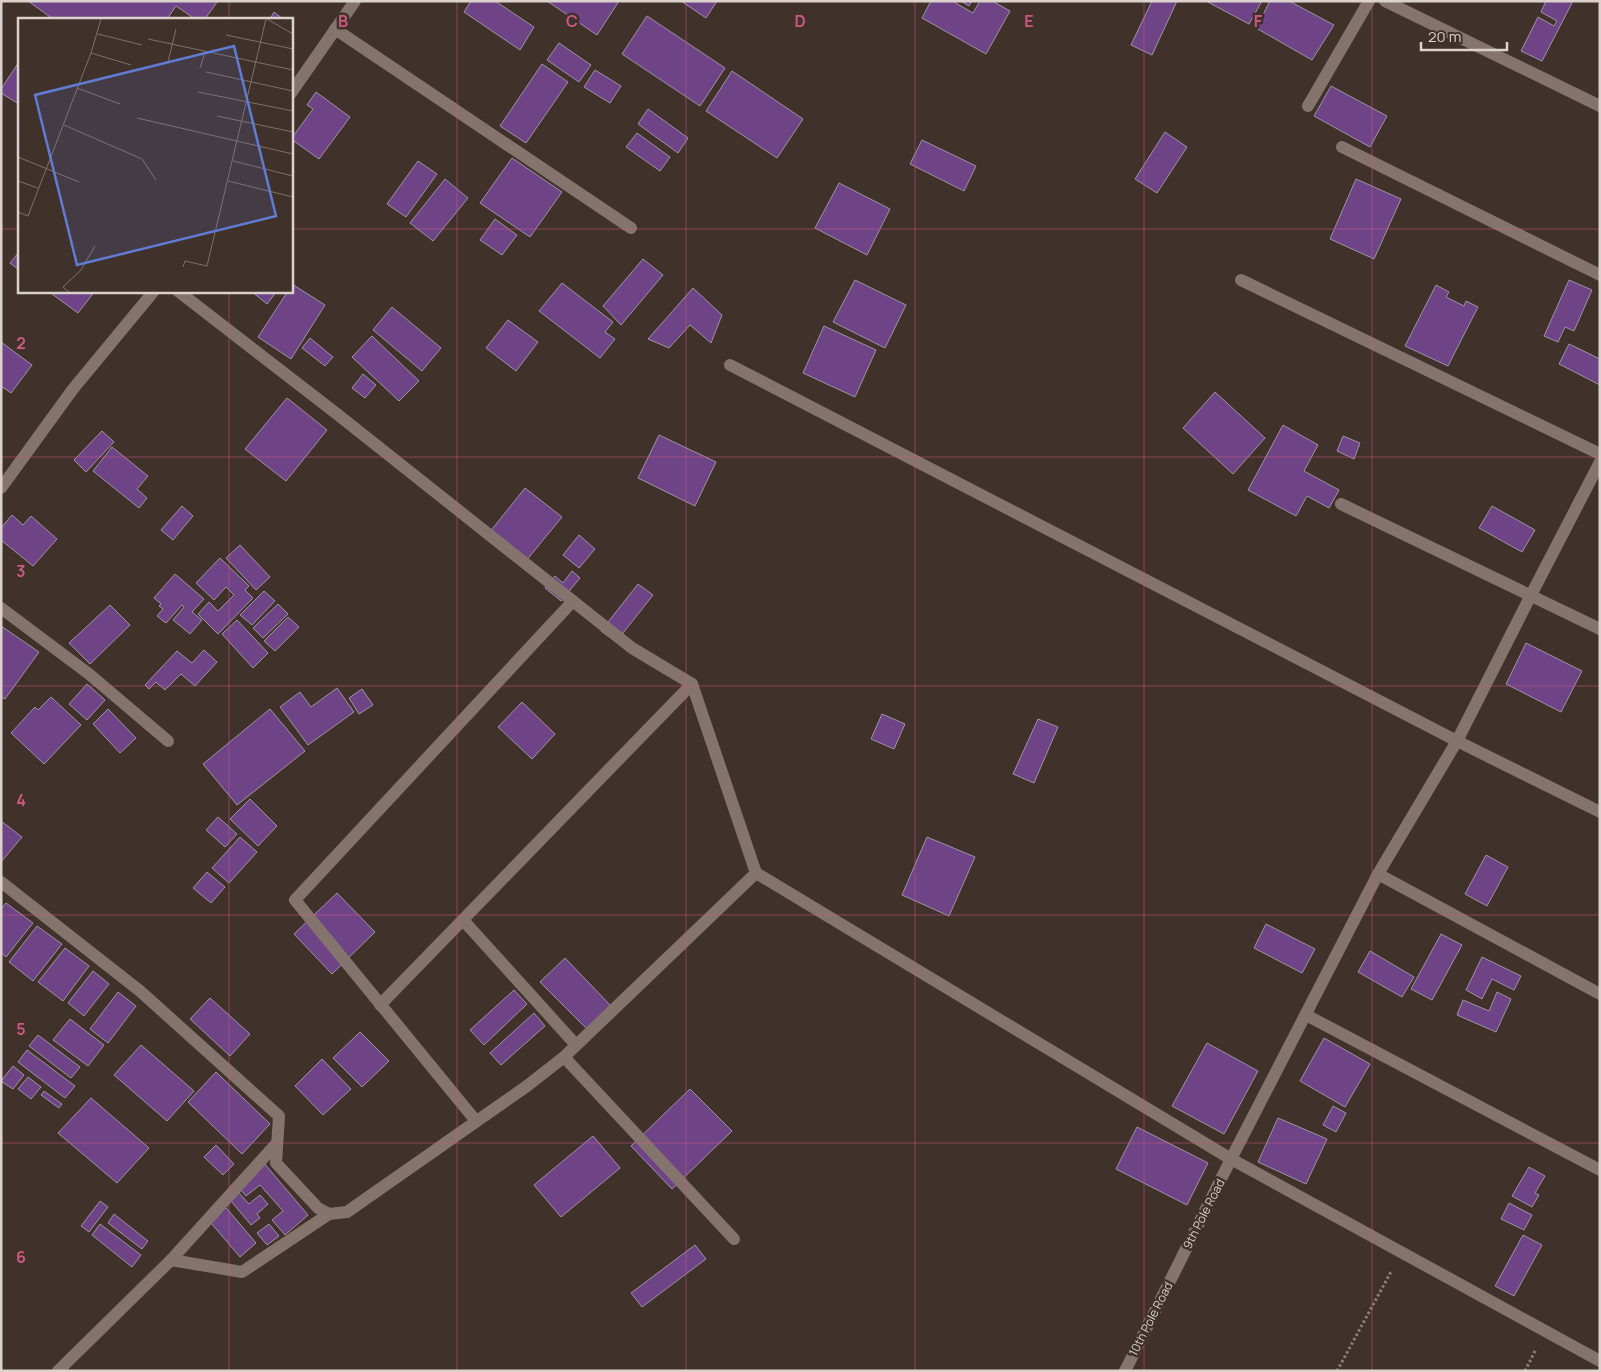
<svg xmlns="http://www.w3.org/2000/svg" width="1601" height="1372" viewBox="0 0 1601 1372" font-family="Manrope,sans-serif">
<rect width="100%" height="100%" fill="#40312b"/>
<g fill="#6e4486" stroke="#9d94a3">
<path d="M28,1H216L217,2L205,19H195L176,6L167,19H53Z"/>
<path d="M471,1H495L534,27L520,50L464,12Z"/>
<path d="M547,1H619L597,35Z"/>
<path d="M681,1H717L706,18Z"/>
<path d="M931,1H952L973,13L980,1H992L1010,11L986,54L922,18Z"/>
<path d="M961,1H972L969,6Z"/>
<path d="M1152,1H1177L1152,55L1131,45Z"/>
<path d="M1206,1H1262L1249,24Z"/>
<path d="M1270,1H1289L1334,25L1312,60L1256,28Z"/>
<path d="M1546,1H1569L1572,3L1542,61L1521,51L1538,17L1554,26L1557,21L1541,12Z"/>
<path d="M274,12L283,19H270Z"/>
<path d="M647,16L725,68L700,106L622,54Z"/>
<path d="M559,43L591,65L579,82L547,60Z"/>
<path d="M19,62V104L1,93V89Z"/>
<path d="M542,64L568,82L526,143L500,126Z"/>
<path d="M595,70L621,86L610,103L584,87Z"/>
<path d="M732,71L803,119L777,158L706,111Z"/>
<path d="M1331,86L1387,116L1370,147L1314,116Z"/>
<path d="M316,92L350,117L319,159L291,139L313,109L307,105Z"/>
<path d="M648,109L688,138L678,153L638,124Z"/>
<path d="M1165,132L1187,147L1157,193L1135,179Z"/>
<path d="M637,133L670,157L660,171L626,147Z"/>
<path d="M922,140L976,166L964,191L910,164Z"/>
<path d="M512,158L562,192L530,237L480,203Z"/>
<path d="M418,161L437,174L406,217L387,204Z"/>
<path d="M445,179L468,198L433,241L410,223Z"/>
<path d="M1356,179L1401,199L1374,259L1330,239Z"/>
<path d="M839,183L890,209L867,255L815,228Z"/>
<path d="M495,219L517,235L502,255L480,240Z"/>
<path d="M19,252V270L10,263Z"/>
<path d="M643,259L663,275L621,325L603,306Z"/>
<path d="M855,280L906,305L885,348L833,322Z"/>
<path d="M1569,280L1592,290L1574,331L1565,327L1558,342L1544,336Z"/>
<path d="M562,283L613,322L605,332L615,339L600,358L539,311Z"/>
<path d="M292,284L325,305L291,359L258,337L288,291H291Z"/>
<path d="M1436,285L1449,292L1446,297L1464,306L1466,301L1478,307L1448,366L1405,346Z"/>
<path d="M693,288L722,315L711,343L690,325L669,348L648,339Z"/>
<path d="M48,291H95L78,313Z"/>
<path d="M251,291H277L267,304Z"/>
<path d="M392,307L441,348L422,371L373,330Z"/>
<path d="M508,320L538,342L516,371L486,348Z"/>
<path d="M824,326L876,350L855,397L803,373Z"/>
<path d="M372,336L419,381L399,401L352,357Z"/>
<path d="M310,338L333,357L325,366L302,348Z"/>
<path d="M1,342L32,365L11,393L1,386Z"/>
<path d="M1569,344L1600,359V385L1559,364Z"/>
<path d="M363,374L376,385L365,398L352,388Z"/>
<path d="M1215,392L1265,438L1233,474L1183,428Z"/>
<path d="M287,398L327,430L286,481L245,449Z"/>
<path d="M1283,425L1318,445L1304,471L1339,490L1329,508L1307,496L1296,516L1248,490Z"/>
<path d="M102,431L114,442L86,472L74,460Z"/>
<path d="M659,435L716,462L695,506L638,478Z"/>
<path d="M1343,436L1360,443L1354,459L1337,451Z"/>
<path d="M112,447L148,476L137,489L147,498L139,508L93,471Z"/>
<path d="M525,488L562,517L525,562L489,533Z"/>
<path d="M182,506L193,516L173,540L161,530Z"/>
<path d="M1492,506L1535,530L1522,552L1479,528Z"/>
<path d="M12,515L23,525L31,516L57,539L33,566L1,540V528Z"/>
<path d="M579,535L595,549L579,568L563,555Z"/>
<path d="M240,545L270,577L256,590L226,558Z"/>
<path d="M220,558L249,586L245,590L253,598L218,634L198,614L209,602L218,611L234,595L226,587L214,600L196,583Z"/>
<path d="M572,571L580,578L561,601L545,588L555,576L563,583Z"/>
<path d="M175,574L204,599L192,612L202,620L190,634L173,620L184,607L182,605L166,623L157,616L163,609L159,606L161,604L154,598Z"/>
<path d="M638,584L653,595L616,642L601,631Z"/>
<path d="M264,591L275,601L252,625L240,615Z"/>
<path d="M278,604L288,614L263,638L253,628Z"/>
<path d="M110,605L130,625L90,664L69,643Z"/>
<path d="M288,617L299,627L275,651L264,641Z"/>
<path d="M237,620L268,653L253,668L222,634Z"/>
<path d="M1,626L39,652L5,699L1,697Z"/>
<path d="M1526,643L1582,671L1561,712L1506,684Z"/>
<path d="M204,650L217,662L195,686L181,674L165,690L156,682L149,689L145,685L177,651L192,663Z"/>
<path d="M87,684L105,700L87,720L69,704Z"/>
<path d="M337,688L354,712L308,745L280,707L300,692L311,707Z"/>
<path d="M362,689L373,705L359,714L349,698Z"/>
<path d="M51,697L81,725L44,764L11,733L35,707L38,710Z"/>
<path d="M522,702L555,734L532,759L498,727Z"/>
<path d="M108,709L136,738L120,753L93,724Z"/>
<path d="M270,709L305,751L237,805L203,764Z"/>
<path d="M882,714L905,724L894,749L871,739Z"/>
<path d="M1038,719L1058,727L1034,783L1013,774Z"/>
<path d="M250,799L277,826L258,846L230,819Z"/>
<path d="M218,817L237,834L225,847L206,830Z"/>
<path d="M1,821L22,837L1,862Z"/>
<path d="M240,837L257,852L229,883L212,868Z"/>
<path d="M927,837L975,857L949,916L902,895Z"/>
<path d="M1486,855L1508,867L1487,906L1465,894Z"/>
<path d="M207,872L225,887L211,903L193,888Z"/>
<path d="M337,893L375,932L332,974L294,934Z"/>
<path d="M6,903L33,923L6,957L1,953V909Z"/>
<path d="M1266,924L1315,949L1302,973L1254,948Z"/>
<path d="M37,926L62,944L33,981L9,962Z"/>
<path d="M1441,934L1462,945L1432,1000L1411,989Z"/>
<path d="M65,948L89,966L63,1001L38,982Z"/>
<path d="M1370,951L1414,977L1402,997L1358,972Z"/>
<path d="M1482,957L1521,976L1514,990L1492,979L1482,999L1466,990Z"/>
<path d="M565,958L611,1006L587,1029L540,982Z"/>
<path d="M93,971L109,984L84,1016L68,1003Z"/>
<path d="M514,990L527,1004L484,1045L470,1030Z"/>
<path d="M118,992L136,1006L108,1043L90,1029Z"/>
<path d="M1497,992L1511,999L1496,1032L1457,1015L1463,1000L1489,1011Z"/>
<path d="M210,998L250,1034L230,1056L190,1019Z"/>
<path d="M534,1013L545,1026L501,1065L490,1053Z"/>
<path d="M70,1019L104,1045L88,1066L53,1040Z"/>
<path d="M360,1032L389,1061L362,1087L333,1058Z"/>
<path d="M38,1035L80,1067L71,1078L29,1046Z"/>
<path d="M1324,1038L1370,1064L1345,1107L1300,1081Z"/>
<path d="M1207,1043L1258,1071L1224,1134L1172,1106Z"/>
<path d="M141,1045L194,1091L167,1121L114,1075Z"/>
<path d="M27,1050L75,1086L65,1098L18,1062Z"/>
<path d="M322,1059L351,1089L323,1115L295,1086Z"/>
<path d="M13,1066L24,1075L13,1089L1,1081Z"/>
<path d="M216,1072L270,1124L242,1154L188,1102Z"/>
<path d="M28,1077L41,1087L31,1099L18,1089Z"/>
<path d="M690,1089L732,1131L672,1189L631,1146Z"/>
<path d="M44,1091L62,1104L59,1108L41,1095Z"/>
<path d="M91,1098L149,1148L117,1183L58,1133Z"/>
<path d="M1333,1106L1346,1113L1336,1132L1323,1125Z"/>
<path d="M1278,1118L1327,1139L1306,1184L1258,1162Z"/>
<path d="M1137,1127L1208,1163L1187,1205L1116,1169Z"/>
<path d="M593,1136L620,1168L561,1217L534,1185Z"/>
<path d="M216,1145L234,1164L223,1175L204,1157Z"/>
<path d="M263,1162L308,1215L285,1235L272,1220L283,1211L260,1185L246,1196L236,1184Z"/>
<path d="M1529,1167L1545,1176L1535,1193L1539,1195L1532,1207L1512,1196Z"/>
<path d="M239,1193L249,1204L260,1195L268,1204L257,1214L260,1218L251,1225L231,1201Z"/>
<path d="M100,1201L108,1207L89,1232L81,1226Z"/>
<path d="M222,1203L256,1243L240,1257L206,1217Z"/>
<path d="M1509,1203L1532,1215L1524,1230L1501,1219Z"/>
<path d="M114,1214L148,1241L142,1249L108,1223Z"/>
<path d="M100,1224L141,1255L132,1267L92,1235Z"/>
<path d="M269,1224L279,1236L267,1245L257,1233Z"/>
<path d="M1523,1235L1542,1245L1514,1296L1495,1286Z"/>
<path d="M695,1245L706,1259L642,1307L631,1293Z"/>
</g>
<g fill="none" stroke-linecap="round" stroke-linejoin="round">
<g stroke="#8b7f7a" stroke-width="3" stroke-dasharray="2.5 2.5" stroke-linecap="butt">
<path d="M1337,1371L1392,1270"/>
<path d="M1525,1371L1536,1349"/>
</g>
<g stroke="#85746d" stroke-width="12">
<path d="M1,882L140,991L279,1116L276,1163L318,1208L329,1214L347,1212L527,1086L564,1057L734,1239"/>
<path d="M463,920L576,1045"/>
<path d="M380,1005L692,684"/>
<path d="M564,1057L756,873L1231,1159L1600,1361"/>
<path d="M476,1121L295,900L573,601"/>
<path d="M171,1260L242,1272L329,1214"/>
<path d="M171,1260L277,1143"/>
</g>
<g stroke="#85746d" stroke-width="12">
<path d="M1385,1L1600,106"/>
<path d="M335,29L631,228"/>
<path d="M291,93L355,1"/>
<path d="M1308,106L1369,1"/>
<path d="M1342,147L1600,275"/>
<path d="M1241,280L1600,454"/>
<path d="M178,291L337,414L632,648L692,684L756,873"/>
<path d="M730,365L1457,741L1600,812"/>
<path d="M1,488L73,389L154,291"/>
<path d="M1341,504L1600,629"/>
<path d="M1,608L89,674L168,741"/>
<path d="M1378,874L1600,994"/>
<path d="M1306,1015L1600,1170"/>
<path d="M58,1371L171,1260"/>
<path d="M1125,1371L1231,1159L1378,874L1457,741L1531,595L1600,462"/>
</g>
</g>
<path fill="none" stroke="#cb5983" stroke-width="1" stroke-opacity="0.55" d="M229,1V19M457,1V1371M686,1V1371M915,1V1371M1144,1V1371M1372,1V1371M1,229H19M291,229H1600M229,291V1371M1,457H1600M1,686H1600M1,915H1600M1,1143H1600"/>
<g text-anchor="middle" stroke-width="5" stroke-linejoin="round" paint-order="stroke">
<g font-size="12" fill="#dbd2ce" stroke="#40312b">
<text transform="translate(1204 1214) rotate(-63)" y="4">9th Pole Road</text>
<text transform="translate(1151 1319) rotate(-63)" y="4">10th Pole Road</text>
</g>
</g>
<g transform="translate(18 18)">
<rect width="275" height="275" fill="#40312b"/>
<path fill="none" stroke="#7e716c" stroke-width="1" d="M249,1L275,16M80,16L124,27M208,17L275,31M130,21L275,52M73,35L113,47M150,44L158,11M182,50L187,34M188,54L275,73M59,70L102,86M180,74L275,93M199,98L275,114M119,100L275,136M46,107L124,141L138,162M0,139L61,164M215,143L275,158M0,163L20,170M210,163L275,179M0,194L10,198L73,35L83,1M165,249L167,243L189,248L248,1M51,274L45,269L63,252L77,228"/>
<path fill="#607cd4" fill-opacity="0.15" stroke="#607cd4" stroke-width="2.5" d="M216,28L258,198L59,247L17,77Z"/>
<rect width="275" height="275" fill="none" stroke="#dbd2ce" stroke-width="2.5"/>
</g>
<g font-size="16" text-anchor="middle" font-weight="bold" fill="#cb5983" stroke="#40312b" stroke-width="5" stroke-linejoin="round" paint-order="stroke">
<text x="343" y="27">B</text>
<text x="572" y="27">C</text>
<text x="800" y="27">D</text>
<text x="1029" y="27">E</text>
<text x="1258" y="27">F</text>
<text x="21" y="349">2</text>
<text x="21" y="577">3</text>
<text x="21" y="806">4</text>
<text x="21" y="1035">5</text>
<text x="21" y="1263">6</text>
</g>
<rect width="1601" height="1372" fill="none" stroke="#dbd2ce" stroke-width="5"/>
<path d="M1421 42v8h86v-8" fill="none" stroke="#dbd2ce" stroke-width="2.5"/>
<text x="1428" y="42" font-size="15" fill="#dbd2ce" stroke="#40312b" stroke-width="4" paint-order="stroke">20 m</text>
</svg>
